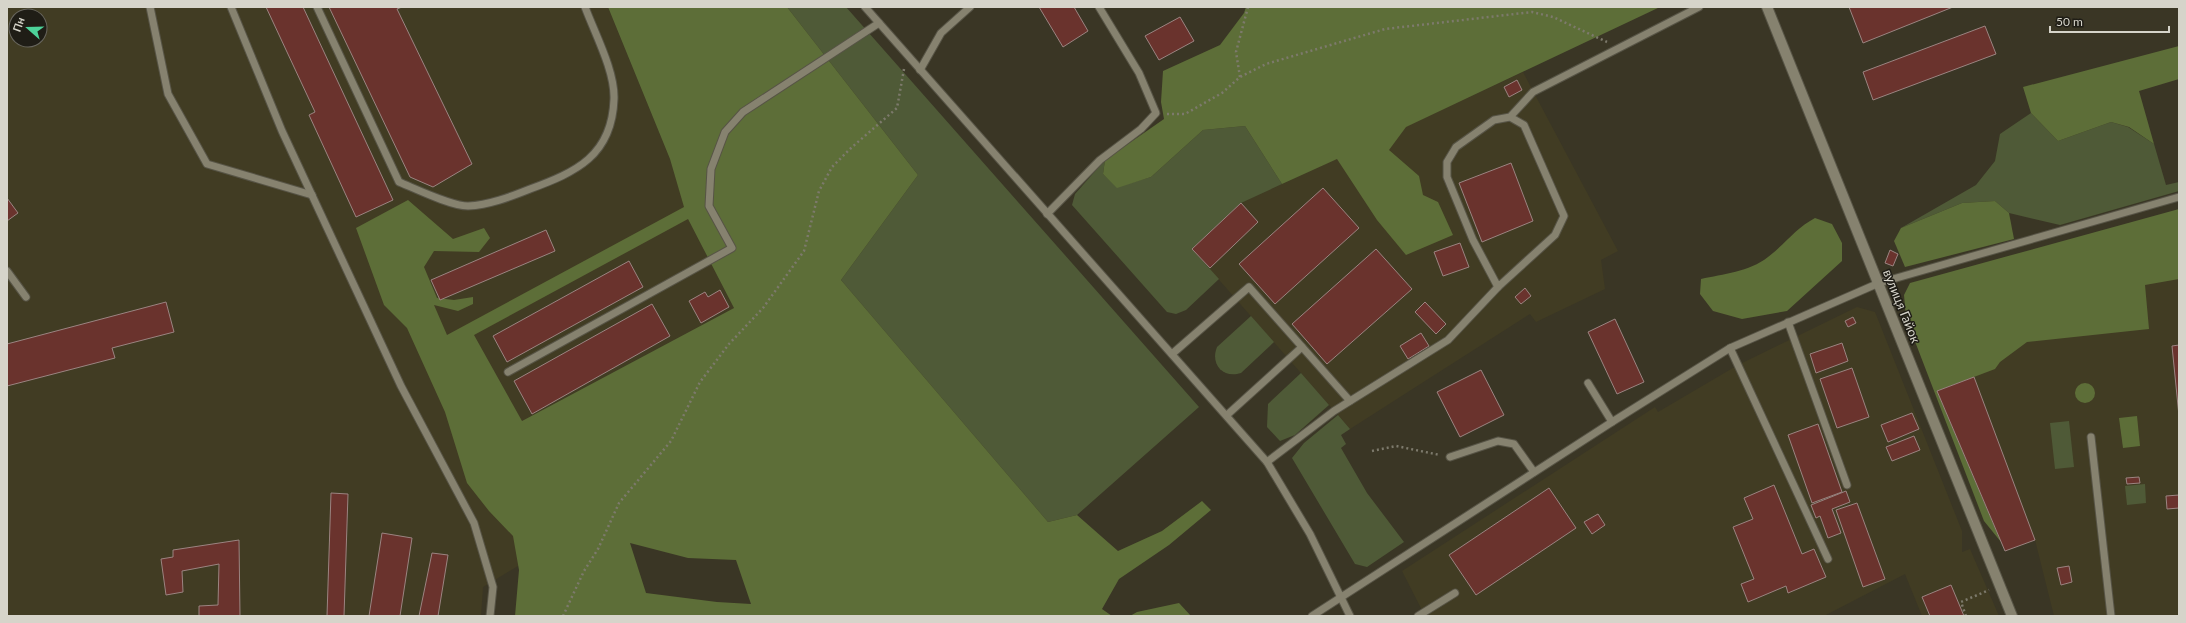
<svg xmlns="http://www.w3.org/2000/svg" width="2186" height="623" viewBox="0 0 2186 623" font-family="Lato,sans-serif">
<rect width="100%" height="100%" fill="#3a3625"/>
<g fill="#413c23" fill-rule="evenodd">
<path d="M7,7H608L670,159L688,219L734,308L522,421L580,529L483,587L481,616H7ZM16,16H40V40H16Z"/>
<path d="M1523,72L1618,251L1601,260L1605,289L1536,322L1530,314L1350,429L1192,249L1241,203Z"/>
<path d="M2179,220V616H2054L2035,540L2005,551L1937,391Z"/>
<path d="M1857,307L1875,312L1962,531V552L1970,549L1999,616H1922L1905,574L1824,616H1425L1402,571L1655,407L1658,412L1738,365Z"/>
</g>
<g fill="#4f5a37">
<path d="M787,7H846L1199,407L1077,515L1048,522L841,280L918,175Z"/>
<path d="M2031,113L2058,141L2111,122L2128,127L2154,144L2166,185L2179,182V191L2060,225L2009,213L1995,201L1962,203L1901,228L1976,185L1995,161L2000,134Z"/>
<path d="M1245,126L1282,184L1241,203L1192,249L1219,279L1186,310L1176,314L1167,312L1072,205L1075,194L1105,160L1103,174L1117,187L1151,177L1203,130Z"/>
<path d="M1251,316L1274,342L1241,373C1223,379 1210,364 1217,347Z"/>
<path d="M1301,373L1329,405L1295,435L1280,441L1267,427L1268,404Z"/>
<path d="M1338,415L1350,429L1341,435L1346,444L1341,448L1367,493L1404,542L1367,567L1355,564L1292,458L1304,443Z"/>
<path d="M2069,421L2074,467L2055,469L2050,423Z"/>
<path d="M2145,484L2146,503L2127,505L2125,486Z"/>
</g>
<g fill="#5d6e38" fill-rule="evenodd">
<path d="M608,7H787L918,175L841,280L1048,522L1077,515L1118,551L1162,531L1202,501L1211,510L1169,545L1119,579L1102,609L1112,616H515L519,570L513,536L489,511L467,483L445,412L407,328L384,305L356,228L408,200L453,239L484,228L490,238L479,252L434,251L424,267L437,298L454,300L473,297V304L458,311L434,305L447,335L684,207L670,159ZM688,219L734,308L522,421L474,335ZM630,543L688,558L736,560L751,604L717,602L646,593Z"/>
<path d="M1246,7H1660L1406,127L1389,150L1419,176L1423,195L1438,202L1453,235L1406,255L1377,220L1337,159L1282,184L1245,126L1203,130L1151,177L1117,188L1103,174L1105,160L1164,119L1161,102L1163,71L1220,45L1244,13Z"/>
<path d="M2179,46V79L2139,91L2154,144L2129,127L2111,122L2058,141L2031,113L2023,87Z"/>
<path d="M1995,201L2009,213L2014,239L1905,267L1894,241L1901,228L1962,203Z"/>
<path d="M2179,209V279L2145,285L2149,329L2027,342L2000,362L1995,369L1937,391L2001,542L1984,521L1906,318L1904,295L1910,283Z"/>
<path d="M1815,218L1832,224L1842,243V261L1787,311L1742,319L1713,311L1700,294L1701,279C1723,274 1749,272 1768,257C1785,244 1796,228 1815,218Z"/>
<circle cx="2085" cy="393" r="10"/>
<path d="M2137,416L2140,446L2123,448L2119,418Z"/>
<path d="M1179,603L1191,616H1130L1137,612Z"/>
</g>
<g fill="#6a332d" stroke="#9b8481">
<path d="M266,7H303L393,200L356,217L309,115L315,112Z"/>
<path d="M329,7H402L397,9L472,164L433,187L410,177Z"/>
<path d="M1039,7H1074L1088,31L1063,47Z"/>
<path d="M1849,7H1953L1863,43Z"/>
<path d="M1180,17L1194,41L1159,60L1145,36Z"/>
<path d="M1985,26L1996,54L1873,100L1863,72Z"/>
<path d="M1517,80L1522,90L1509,97L1504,87Z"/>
<path d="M1511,163L1533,221L1482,242L1459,183Z"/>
<path d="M1323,188L1359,228L1275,304L1239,264Z"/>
<path d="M7,198L18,213L7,221Z"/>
<path d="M1241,203L1258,222L1210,268L1192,249Z"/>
<path d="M546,230L555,251L440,300L431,280Z"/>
<path d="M1460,243L1469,267L1443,276L1434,252Z"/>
<path d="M1376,249L1412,289L1327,364L1292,324Z"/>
<path d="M1890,250L1898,254L1893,266L1885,263Z"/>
<path d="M629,261L643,287L507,362L493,336Z"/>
<path d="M1525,288L1531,296L1521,304L1515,297Z"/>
<path d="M720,290L729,307L701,323L689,301L705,292L708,297Z"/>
<path d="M166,302L174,332L112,348L115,358L7,386V344Z"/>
<path d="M1425,302L1446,324L1436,334L1415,312Z"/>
<path d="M652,304L670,336L532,414L514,381Z"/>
<path d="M1853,317L1856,323L1848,327L1845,321Z"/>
<path d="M1615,319L1644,382L1617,394L1588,332Z"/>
<path d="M1421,333L1429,346L1408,359L1400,346Z"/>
<path d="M1842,343L1848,361L1816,373L1810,354Z"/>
<path d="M2179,345V416L2172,346Z"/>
<path d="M1852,368L1869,417L1837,428L1820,379Z"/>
<path d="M1481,370L1504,415L1460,437L1437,392Z"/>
<path d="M1974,377L2035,540L2005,551L1937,391Z"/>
<path d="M1912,413L1919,429L1888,442L1881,425Z"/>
<path d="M1818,424L1842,492L1812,503L1788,435Z"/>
<path d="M1914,436L1920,450L1892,461L1886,447Z"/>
<path d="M2139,477L2140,483L2127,484L2126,478Z"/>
<path d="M1774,485L1802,554L1814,549L1826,577L1788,593L1786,586L1748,602L1741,584L1754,579L1733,527L1753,519L1744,498Z"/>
<path d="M1549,488L1576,528L1476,595L1449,555Z"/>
<path d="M1846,491L1850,502L1832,509L1841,533L1828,538L1820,516L1816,518L1811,505Z"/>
<path d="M331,493L348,494L344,616H327Z"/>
<path d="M2179,495V508L2167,509L2166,496Z"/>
<path d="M1857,503L1885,579L1863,587L1836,510Z"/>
<path d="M1598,514L1605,525L1592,534L1584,522Z"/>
<path d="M382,533L412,538L400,616H369Z"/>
<path d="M239,540L240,616H199V606L218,605L219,564L182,571L183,592L166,595L161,559L173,557V550Z"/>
<path d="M432,553L448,555L438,616H419Z"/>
<path d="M2069,566L2072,582L2061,585L2057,568Z"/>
<path d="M1951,585L1964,616H1930L1922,597Z"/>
</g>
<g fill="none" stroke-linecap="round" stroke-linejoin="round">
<g stroke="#575446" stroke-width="9">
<g id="lane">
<path d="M150,7L168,94L207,164L312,195"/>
<path d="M231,7L282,131L401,386L474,523L493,587L490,616"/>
<path d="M317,7L399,182C416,189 451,206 468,206C489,205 510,197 530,189C576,172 612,156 614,99C615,71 595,34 585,7"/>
<path d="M865,7L1267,462L1310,534L1350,616"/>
<path d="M920,70L941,33L970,7"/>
<path d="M1510,117L1524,125L1564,216L1555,235L1498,287L1473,240L1447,177V162L1456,147L1494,120L1510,117L1533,92L1699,7"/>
<path d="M1047,214L1100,160L1141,129L1156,113L1139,73L1099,7"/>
<path d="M7,271L26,297"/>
<path d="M1788,322L1847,485"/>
<path d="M1730,348L1828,559"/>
<path d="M1172,354L1249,287L1350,401"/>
<path d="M508,372L732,248L709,206L711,169L725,132L743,112L879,23"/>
<path d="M1588,383L1612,422"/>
<path d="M1227,415L1302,347"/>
<path d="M2091,437L2111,616"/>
<path d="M1450,457L1498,441L1514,444L1534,472"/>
<path d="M1267,462L1334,411L1448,340L1498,287"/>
<path d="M1312,616L1612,422L1730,348L1879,283L2179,197"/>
<path d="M1418,616L1455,593"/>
</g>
</g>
<g stroke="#575446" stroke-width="12">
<path id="street" d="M1767,7L2012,616"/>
</g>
<g stroke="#7d7a6c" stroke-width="2.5" stroke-dasharray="2 3" stroke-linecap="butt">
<path d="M1240,77L1236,52L1248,7"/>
<path d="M1167,114H1185L1222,93L1240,77L1266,64L1385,29L1532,12L1553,17L1607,42"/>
<path d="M1372,451L1396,446L1440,455"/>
<path d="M563,616L584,571L598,549L619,503L671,441L700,382L729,344L763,308L804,251L819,191L832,167L851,148L897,108L904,69"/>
<path d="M1966,616L1961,602L1989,590"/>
</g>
<use href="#lane" stroke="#86826f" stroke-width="7"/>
<use href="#street" stroke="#86826f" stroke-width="10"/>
</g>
<g text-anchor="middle" stroke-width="3" stroke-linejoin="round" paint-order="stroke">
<g font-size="13" fill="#d6d4ca" stroke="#1f1d16">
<text transform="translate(1902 306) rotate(68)" y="5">вулиця Гайок</text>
</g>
</g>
<rect width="2186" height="623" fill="none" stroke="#d6d4ca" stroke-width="16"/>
<g transform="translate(28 28) rotate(290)"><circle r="19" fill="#1f1d16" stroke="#68665e"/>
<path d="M0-3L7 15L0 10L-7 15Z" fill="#4dd39a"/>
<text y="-6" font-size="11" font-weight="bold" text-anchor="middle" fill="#d6d4ca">Пн</text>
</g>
<path d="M2050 26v6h119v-6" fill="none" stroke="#d6d4ca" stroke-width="2"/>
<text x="2056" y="26" font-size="12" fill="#d6d4ca" stroke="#1f1d16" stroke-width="3" paint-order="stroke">50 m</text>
</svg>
